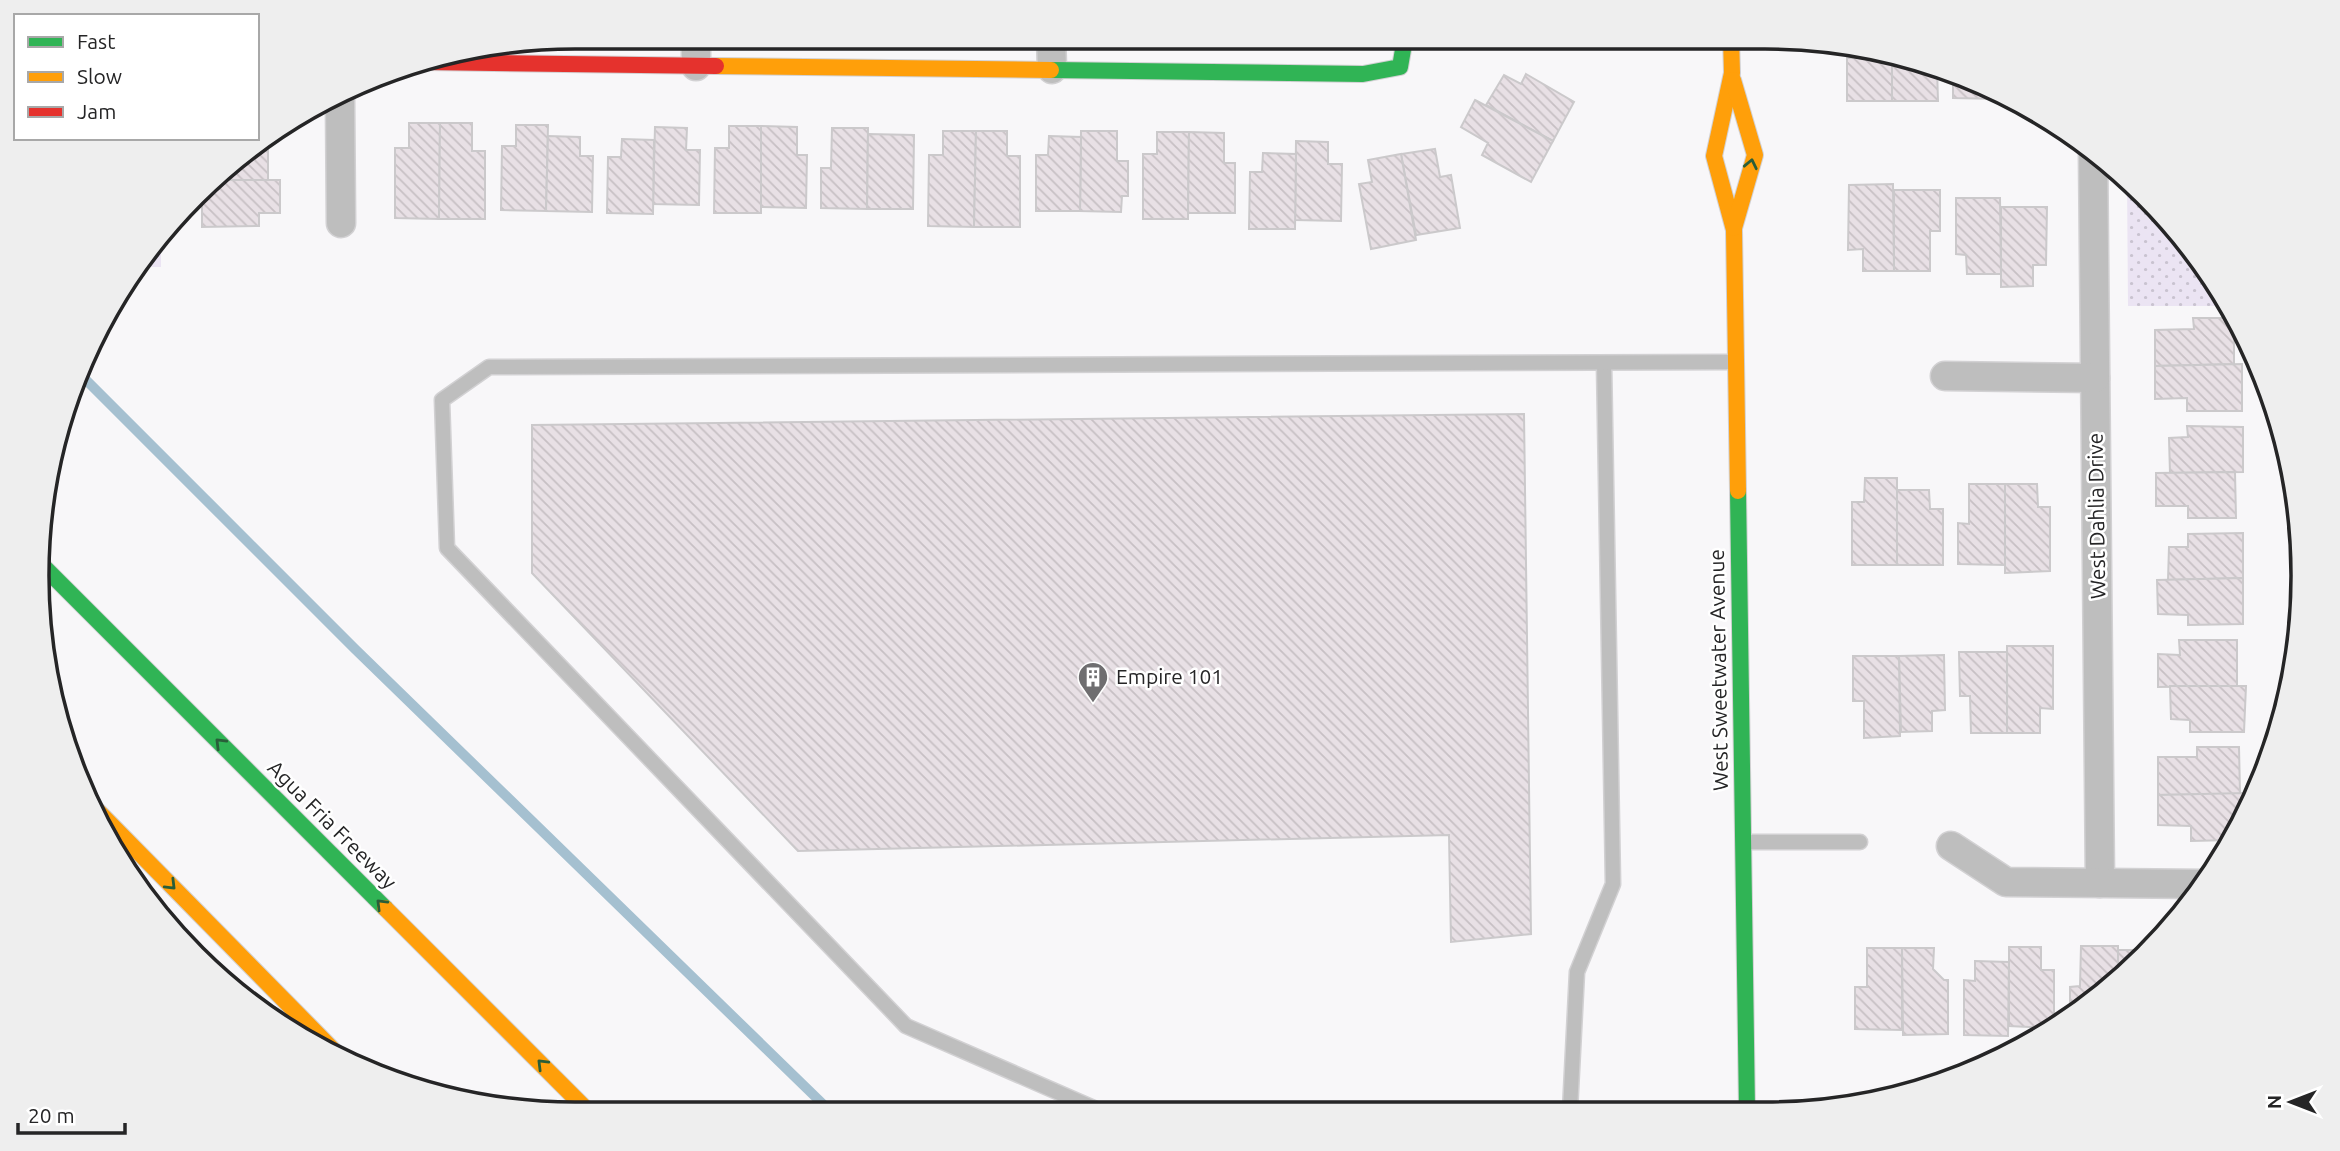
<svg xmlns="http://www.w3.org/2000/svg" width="2340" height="1151" viewBox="0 0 2340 1151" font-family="Ubuntu,sans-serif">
<defs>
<pattern id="park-dots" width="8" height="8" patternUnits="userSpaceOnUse" patternTransform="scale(1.75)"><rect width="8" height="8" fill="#ebe4f3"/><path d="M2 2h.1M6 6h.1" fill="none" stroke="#c9c3d0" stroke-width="1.8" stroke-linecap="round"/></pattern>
<pattern id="building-back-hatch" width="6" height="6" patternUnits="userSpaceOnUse" patternTransform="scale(1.75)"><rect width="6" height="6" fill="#e8e0e5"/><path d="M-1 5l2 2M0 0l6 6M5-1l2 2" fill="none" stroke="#c7c0c4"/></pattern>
</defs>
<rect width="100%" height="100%" fill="#f8f7f9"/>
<g fill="url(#park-dots)">
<path d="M2127,180L2169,220L2231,306H2128Z"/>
<path d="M161,240V267H137Z"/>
</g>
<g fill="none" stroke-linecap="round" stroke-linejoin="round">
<path stroke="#a5c0d0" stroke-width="10" d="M77,371L355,649L831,1112"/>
</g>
<g fill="url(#building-back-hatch)" stroke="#cbc9cb" stroke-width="2">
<path d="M1857,47L1892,53V101H1847V58H1857Z"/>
<path d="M1892,53L1904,55L1937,68L1938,101H1892Z"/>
<path d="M1526,74L1574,102L1553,141L1486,105L1504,75L1521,84Z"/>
<path d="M1953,74L2000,91V99L1953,98Z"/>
<path d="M1475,100L1553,141L1531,182L1482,155L1488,143L1461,127Z"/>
<path d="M409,123H440L439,219L395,218V148H409Z"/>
<path d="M440,123H472V151H485V219H439Z"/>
<path d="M516,125H548L546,211L501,210L502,146H516Z"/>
<path d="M729,126H761V213H714L715,148H729Z"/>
<path d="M761,126L797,127V155H807L806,208L761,207Z"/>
<path d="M655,127L687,128L686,150H700L699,205L653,204Z"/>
<path d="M832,128H868L867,209L821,208V168H831Z"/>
<path d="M943,131H976L974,227L928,226L929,155H943Z"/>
<path d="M976,131H1007V156H1020V227H974Z"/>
<path d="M1081,131H1117V161H1128V196H1122L1121,212L1080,211Z"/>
<path d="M1157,132H1189L1188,219H1143V154H1157Z"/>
<path d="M1189,132L1224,133V163H1235V213H1188Z"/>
<path d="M868,134L914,135L913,209H867Z"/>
<path d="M548,136L580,137V156H593L592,212L546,211Z"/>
<path d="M1049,136L1081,137L1080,211H1036V155H1048Z"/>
<path d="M622,139L654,140L653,214L607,213L608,157H621Z"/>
<path d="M1296,141L1328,142V164H1342L1341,221L1295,220Z"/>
<path d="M251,147H268V180H217Z"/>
<path d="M1435,149L1440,177L1451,175L1460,228L1416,235L1401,154Z"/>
<path d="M1263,153L1296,154L1295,229H1249L1250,172H1262Z"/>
<path d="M1401,154L1416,240L1371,249L1359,184L1372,182L1368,160Z"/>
<path d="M217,180H280V213H259V226L202,227V197Z"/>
<path d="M1893,184L1894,271H1863V249L1848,250L1849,185Z"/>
<path d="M1894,190H1940V231H1930V271H1894Z"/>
<path d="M1956,198H2000L2001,274H1967L1966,255L1956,254Z"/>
<path d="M2001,207H2047L2046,265H2033V286L2001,287Z"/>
<path d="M2193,318H2234V364L2155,366V330L2194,329Z"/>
<path d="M2242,364V411H2187V398L2155,399V366Z"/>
<path d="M1524,414L1531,934L1451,942L1449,835L798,851L532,573V425Z"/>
<path d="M2187,426L2243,427V472L2170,473L2169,438L2188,437Z"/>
<path d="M2235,472L2236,518H2188V506H2156V473Z"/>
<path d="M1865,478H1897V565H1852V502H1864Z"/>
<path d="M1969,484H2005V565L1958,564V523L1969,524Z"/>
<path d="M2005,484H2037L2038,507H2050V571L2005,573Z"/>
<path d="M1897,490H1929L1930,509H1943V565H1897Z"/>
<path d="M2243,533V578L2168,580L2169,547H2188V534Z"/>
<path d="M2243,578V624L2188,625V615L2158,614L2157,580Z"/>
<path d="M2179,640H2237V686L2158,687V654L2180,655Z"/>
<path d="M2007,646H2053V709L2040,708V733H2007Z"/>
<path d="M1959,652H2007V733H1971L1970,696H1960Z"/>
<path d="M1944,655L1945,710L1932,711V731L1901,732L1899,656Z"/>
<path d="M1853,656H1899L1900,736L1864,738V701H1853Z"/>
<path d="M2170,686H2246L2244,732H2190V720L2171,719Z"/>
<path d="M2197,747H2239L2240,794L2158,795V757H2197Z"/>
<path d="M2245,793V818L2231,840L2191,841V826L2158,825V795Z"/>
<path d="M2081,946H2118V978L2092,1003L2070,1016V987L2080,986Z"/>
<path d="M2009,947H2041V970H2054V1025L2050,1028L2009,1026Z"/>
<path d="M1867,948H1902V1030L1855,1029V987H1867Z"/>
<path d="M1902,948H1934L1933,969L1944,980H1948V1034L1903,1035Z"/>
<path d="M2118,950H2145L2118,978Z"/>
<path d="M1975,961L2009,962L2008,1036L1964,1035V980L1975,981Z"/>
</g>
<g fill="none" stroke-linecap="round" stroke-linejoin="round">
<g stroke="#d2d1d3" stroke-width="17">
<g id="lane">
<path d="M1744,842H1860"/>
<path d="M1570,1110L1577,972L1613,884L1604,363"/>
<path d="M1103,1112L906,1026L447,548L442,400L489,367L1734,362"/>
</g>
</g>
<g stroke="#d2d1d3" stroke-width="31">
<g id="street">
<path d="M696,37V66"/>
<path d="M1051,37L1052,69"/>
<path d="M340,99L341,223"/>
<path d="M2093,149L2100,883"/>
<path d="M1945,376L2095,378"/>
<path d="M1951,846L2006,882L2204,884"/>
</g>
</g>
<g stroke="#d2d1d3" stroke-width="18">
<g id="fast">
<path d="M1051,70L1363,74L1400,67L1405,38"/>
<path d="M1738,491L1747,1110"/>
<path d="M44,567L385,908"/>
</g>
</g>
<g stroke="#d2d1d3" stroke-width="18">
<g id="slow">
<path d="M1731,38L1732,73L1714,156L1734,230L1738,491"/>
<path d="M716,66L1051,70"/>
<path d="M1733,80L1755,155L1734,228"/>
<path d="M88,801L345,1062"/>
<path d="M385,908L590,1113"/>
</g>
</g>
<g stroke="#d2d1d3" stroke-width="18">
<path id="jam" d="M426,62L716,66"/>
</g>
<use href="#lane" stroke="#bebebe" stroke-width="14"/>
<use href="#street" stroke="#bebebe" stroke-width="28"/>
<use href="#fast" stroke="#30b455" stroke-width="16"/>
<use href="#slow" stroke="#ff9f0a" stroke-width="16"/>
<use href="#jam" stroke="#e5322d" stroke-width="16"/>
</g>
<defs><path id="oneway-chevron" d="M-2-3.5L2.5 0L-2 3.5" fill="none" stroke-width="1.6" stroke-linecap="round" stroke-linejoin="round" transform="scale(1.75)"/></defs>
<g stroke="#295e39">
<use href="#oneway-chevron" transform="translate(1751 164) rotate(-78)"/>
<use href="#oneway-chevron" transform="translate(220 743) rotate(-135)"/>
<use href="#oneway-chevron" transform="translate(171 885) rotate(45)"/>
<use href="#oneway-chevron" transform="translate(381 904) rotate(-135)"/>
<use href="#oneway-chevron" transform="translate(542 1064) rotate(-135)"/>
</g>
<defs>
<g id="building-pin" transform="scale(1.575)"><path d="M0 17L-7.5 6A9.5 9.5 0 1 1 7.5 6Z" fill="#6f6e70" stroke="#fff"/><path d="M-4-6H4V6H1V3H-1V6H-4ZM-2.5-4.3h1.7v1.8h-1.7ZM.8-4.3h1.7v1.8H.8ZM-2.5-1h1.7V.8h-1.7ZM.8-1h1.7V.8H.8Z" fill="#fff"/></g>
</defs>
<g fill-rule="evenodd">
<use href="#building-pin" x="1093" y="677"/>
</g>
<g text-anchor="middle" stroke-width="5" stroke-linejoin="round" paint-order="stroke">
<g font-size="21" fill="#252526" stroke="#fff">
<text transform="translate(2097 516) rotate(-91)" y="7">West Dahlia Drive</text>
<text transform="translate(1719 670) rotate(-91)" y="7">West Sweetwater Avenue</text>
<text transform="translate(332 825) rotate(45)" y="7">Agua Fria Freeway</text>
</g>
<g font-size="21" fill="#252526" stroke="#fff" text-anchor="start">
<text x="1116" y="684">Empire 101</text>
</g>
</g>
<path d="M0 0H2340V1151H0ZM575 49H1765A526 526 0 0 1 2291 575V576A526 526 0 0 1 1765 1102H575A526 526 0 0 1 49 576V575A526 526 0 0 1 575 49Z" fill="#eee" fill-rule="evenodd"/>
<path fill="none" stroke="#252526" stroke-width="3.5" d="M575 49H1765A526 526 0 0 1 2291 575V576A526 526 0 0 1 1765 1102H575A526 526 0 0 1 49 576V575A526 526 0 0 1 575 49Z"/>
<rect x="14" y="14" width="245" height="126" fill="#ffffff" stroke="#a8a8a8" stroke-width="2"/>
<rect x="28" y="37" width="35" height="10" fill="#30b455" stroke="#a8a8a8" stroke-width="2"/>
<text x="77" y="49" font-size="21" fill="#252526">Fast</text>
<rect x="28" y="72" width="35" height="10" fill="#ff9f0a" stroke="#a8a8a8" stroke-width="2"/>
<text x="77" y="84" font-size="21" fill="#252526">Slow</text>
<rect x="28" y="107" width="35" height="10" fill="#e5322d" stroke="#a8a8a8" stroke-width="2"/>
<text x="77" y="119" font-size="21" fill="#252526">Jam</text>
<g transform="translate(2291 1102) rotate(270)" stroke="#ffffff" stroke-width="5" paint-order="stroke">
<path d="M0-5L12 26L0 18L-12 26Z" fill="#252526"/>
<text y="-10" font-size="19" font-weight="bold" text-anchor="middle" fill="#252526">N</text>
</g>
<path d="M18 1123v10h107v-10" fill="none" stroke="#252526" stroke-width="3.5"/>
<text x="28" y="1123" font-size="21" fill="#252526" stroke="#ffffff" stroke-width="5" paint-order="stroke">20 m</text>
</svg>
